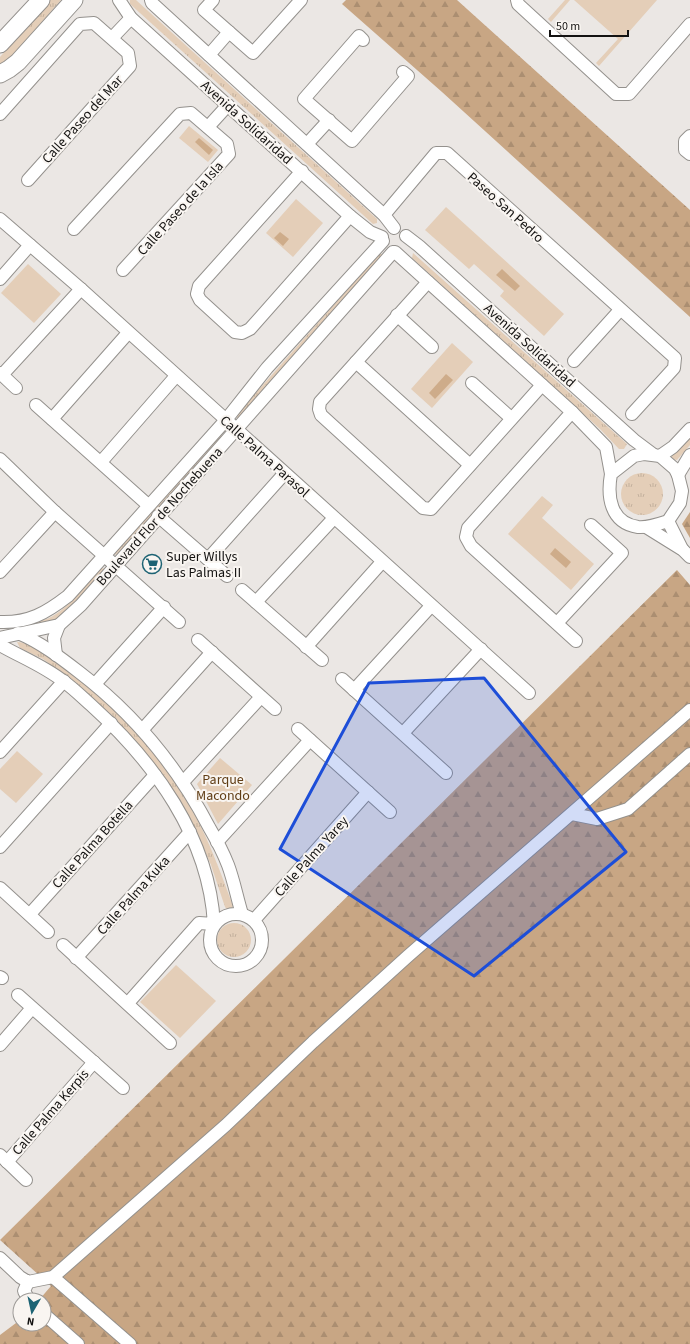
<svg xmlns="http://www.w3.org/2000/svg" width="690" height="1344" viewBox="0 0 690 1344" font-family="'Source Sans 3',sans-serif">
<defs>
<pattern id="grass-tufts" width="24" height="20" patternUnits="userSpaceOnUse"><rect width="24" height="20" fill="#e4ceb8"/><path d="M3 7l-1-3M5 7V3M7 7l1-3M15 17l-1-3M17 17v-4M19 17l1-3" fill="none" stroke="#c3b09d"/></pattern>
<pattern id="forest-firs" width="22" height="20" patternUnits="userSpaceOnUse"><rect width="22" height="20" fill="#c8a684"/><path d="M5 1l3.5 6h-7zM16 11l3.5 6h-7z" fill="#ab8e71"/></pattern>
</defs>
<rect width="100%" height="100%" fill="#ebe7e4"/>
<g fill="url(#grass-tufts)">
<path d="M50,0H61L5,64L0,67V57Z"/>
<path d="M136,0L377,219V223L373,224L130,4V0Z"/>
<path d="M413,253L627,444L624,449H619L600,429L412,258Z"/>
<path d="M379,254H382L381,257L241,417L237,418L238,413Z"/>
<path d="M223,435L119,553L114,555L115,550L218,437Z"/>
<path d="M690,435V445L677,460L671,459L672,455Z"/>
<circle cx="642" cy="494" r="21"/>
<path d="M104,568L102,573L59,619L20,630L23,625C34,622 47,621 56,614C72,604 85,585 98,570Z"/>
<path d="M17,642C34,643 53,660 67,670C122,711 168,763 200,825C213,851 223,879 233,906L229,912L225,907L211,865L195,828L177,798L136,743L116,719L77,684L43,659L20,648Z"/>
<circle cx="234" cy="940" r="17"/>
</g>
<g fill="url(#forest-firs)">
<path d="M346,0H457L690,210V317L442,92L342,4Z"/>
<path d="M690,512V538L682,524Z"/>
<path d="M677,570L690,585V1344H0V1335L20,1320V1324H44V1300H39L51,1286L0,1240Z"/>
</g>
<g fill="#e4ceb8">
<path d="M565,0H570L551,22L548,19Z"/>
<path d="M574,0H657L599,66L596,63L618,39Z"/>
<path d="M189,126L218,150L208,162L179,138Z"/>
<path d="M296,199L323,223L293,257L266,233Z"/>
<path d="M446,207L564,314L544,336L500,296L504,291L474,264L469,269L425,230Z"/>
<path d="M28,264L61,294L34,323L1,293Z"/>
<path d="M452,343L473,362L432,408L411,389Z"/>
<path d="M542,496L553,505L542,518L594,564L571,590L508,534Z"/>
<path d="M17,751L43,774L16,803L0,789V769Z"/>
<path d="M220,758L252,785L218,824L197,784Z"/>
<path d="M176,965L216,1001L180,1038L140,1002Z"/>
</g>
<g fill="#ceac8a">
<path d="M199,138L213,150L209,155L195,142Z"/>
<path d="M280,232L289,239L283,246L274,238Z"/>
<path d="M502,269L520,286L515,291L496,275Z"/>
<path d="M446,374L453,380L435,399L429,393Z"/>
<path d="M555,548L571,562L566,568L550,554Z"/>
</g>
<g fill="none" stroke-linecap="round" stroke-linejoin="round">
<g stroke="#94918d" stroke-width="14">
<g id="street">
<path d="M119,0L131,18L350,216L370,232L382,237"/>
<path d="M151,0L152,3L384,215L394,228"/>
<path d="M213,0L204,10L253,53L301,0"/>
<path d="M517,0L518,4L616,94H629L690,24"/>
<path d="M112,38L131,18"/>
<path d="M363,40L359,36L304,99L352,141L408,76L403,72"/>
<path d="M209,55L229,32"/>
<path d="M0,114L80,24L94,23L128,53L130,66L28,180"/>
<path d="M208,127L228,105"/>
<path d="M690,136L685,141V150L690,154"/>
<path d="M307,144L329,120"/>
<path d="M302,171L199,286L197,294L200,300L235,332L242,333L250,329L350,216"/>
<path d="M384,215L436,153H447L675,358L674,368L632,414"/>
<path d="M0,219L81,289L529,693"/>
<path d="M74,229L180,114L191,113L227,144L229,154L123,270"/>
<path d="M406,236L419,246L634,440L654,455"/>
<path d="M395,252L572,412L606,447L611,474"/>
<path d="M0,279L30,245"/>
<path d="M428,282L320,402L319,409L321,415L423,508L431,509L542,385"/>
<path d="M397,315L432,347"/>
<path d="M574,361L620,310"/>
<path d="M356,362L470,465"/>
<path d="M0,373L16,388"/>
<path d="M2,375L81,289"/>
<path d="M472,383L511,418"/>
<path d="M36,405L148,505"/>
<path d="M572,412L468,528L466,537L471,546L576,641"/>
<path d="M52,419L128,333"/>
<path d="M644,454L660,456L675,469L678,475L682,491L680,503L668,521C659,524 648,528 638,527C610,523 607,496 611,474L634,456Z"/>
<path d="M660,456L673,447L690,429"/>
<path d="M0,459L55,512L179,622"/>
<path d="M101,462L176,376"/>
<path d="M678,475L690,455"/>
<path d="M158,516L227,576"/>
<path d="M668,521L682,549"/>
<path d="M646,527L683,550L690,557"/>
<path d="M208,559L284,474"/>
<path d="M0,572L55,512"/>
<path d="M242,590L322,660"/>
<path d="M256,602L334,518"/>
<path d="M0,622C29,623 46,613 68,596L225,421L267,368L383,241"/>
<path d="M557,623L622,553L591,525"/>
<path d="M18,633C40,642 61,658 79,672C134,714 177,766 209,827C216,839 223,852 228,865C234,881 237,898 242,914"/>
<path d="M0,638L59,625L81,605L393,252"/>
<path d="M198,640L275,709"/>
<path d="M0,645C21,657 44,666 63,681C73,688 82,697 91,705C154,762 209,837 214,924L199,923L128,1003"/>
<path d="M306,647L382,562"/>
<path d="M56,655L54,638L59,625"/>
<path d="M342,679L446,773"/>
<path d="M95,684L164,607"/>
<path d="M354,690L431,606"/>
<path d="M143,729L212,652"/>
<path d="M298,729L390,812"/>
<path d="M403,733L481,649"/>
<path d="M0,752L64,681"/>
<path d="M183,782L261,697"/>
<path d="M572,814L597,819L628,809L690,754"/>
<path d="M217,842L310,740"/>
<path d="M0,847L111,723"/>
<path d="M0,888L48,932"/>
<path d="M30,914L155,775"/>
<circle cx="236" cy="940" r="26"/>
<path d="M254,920L368,792"/>
<path d="M63,945L170,1043"/>
<path d="M76,958L190,832"/>
<path d="M0,977L2,978"/>
<path d="M18,995L123,1088"/>
<path d="M0,1045L32,1008"/>
<path d="M0,1155L26,1180"/>
<path d="M7,1162L94,1062"/>
<path d="M0,1258L20,1277L28,1282L53,1277L226,1125L313,1042L408,956L690,710"/>
<path d="M53,1277L130,1344"/>
<path d="M28,1282L24,1291L29,1300"/>
<path d="M44,1314L78,1344"/>
</g>
</g>
<g stroke="#94918d" stroke-width="19">
<g id="secondary">
<path d="M0,44L41,0"/>
<path d="M0,74L9,69L18,62L74,0"/>
</g>
</g>
<use href="#street" stroke="#fff" stroke-width="12"/>
<use href="#secondary" stroke="#fff" stroke-width="17"/>
</g>
<path fill="#1d4ed8" fill-opacity="0.2" stroke="#1d4ed8" stroke-width="3" stroke-linejoin="round" d="M484,678L626,852L474,976L280,849L369,683Z"/>
<defs>
<g id="supermarket-ring" transform="scale(1)"><circle r="9.5" fill="#f9f5f1" stroke="#1d6374" stroke-width="1.5"/><path d="M-6-5.5h2.5l.6 2H6L4.5 2H-2.5L-4.4-4H-6ZM-1.5 3.2a1.3 1.3 0 1 0 .1 0ZM3 3.2a1.3 1.3 0 1 0 .1 0Z" fill="#1d6374"/></g>
</defs>
<g fill-rule="evenodd">
<use href="#supermarket-ring" x="152" y="564"/>
</g>
<g text-anchor="middle" stroke-width="4" stroke-linejoin="round" paint-order="stroke">
<g font-size="14" fill="#131211" stroke="#f9f5f1">
<text transform="translate(82 119) rotate(-48)" y="5">Calle Paseo del Mar</text>
<text transform="translate(247 122) rotate(42)" y="5">Avenida Solidaridad</text>
<text transform="translate(506 207) rotate(42)" y="5">Paseo San Pedro</text>
<text transform="translate(180 208) rotate(-48)" y="5">Calle Paseo de la Isla</text>
<text transform="translate(530 345) rotate(42)" y="5">Avenida Solidaridad</text>
<text transform="translate(265 456) rotate(42)" y="5">Calle Palma Parasol</text>
<text transform="translate(159 516) rotate(-48)" y="5">Boulevard Flor de Nochebuena</text>
<text transform="translate(92 844) rotate(-48)" y="5">Calle Palma Botella</text>
<text transform="translate(311 856) rotate(-48)" y="5">Calle Palma Yarey</text>
<text transform="translate(133 895) rotate(-48)" y="5">Calle Palma Kuka</text>
<text transform="translate(50 1112) rotate(-49)" y="5">Calle Palma Kerpis</text>
</g>
<g font-size="14" fill="#131211" stroke="#f9f5f1" text-anchor="start">
<text x="166" y="561">Super Willys<tspan x="166" dy="16">Las Palmas II</tspan></text>
</g>
<g font-size="14" fill="#613e16" stroke="#f9f5f1">
<text x="223" y="784">Parque<tspan x="223" dy="16">Macondo</tspan></text>
</g>
</g>
<g transform="translate(32 1312) rotate(189)"><circle r="19" fill="#f9f5f1" stroke="#9d9a97"/>
<path d="M0-3L7 15L0 10L-7 15Z" fill="#1d6374"/>
<text y="-6" font-size="11" font-weight="bold" text-anchor="middle" fill="#131211">N</text>
</g>
<path d="M550 30v6h78v-6" fill="none" stroke="#131211" stroke-width="2"/>
<text x="556" y="30" font-size="12" fill="#131211" stroke="#f9f5f1" stroke-width="3" paint-order="stroke">50 m</text>
</svg>
